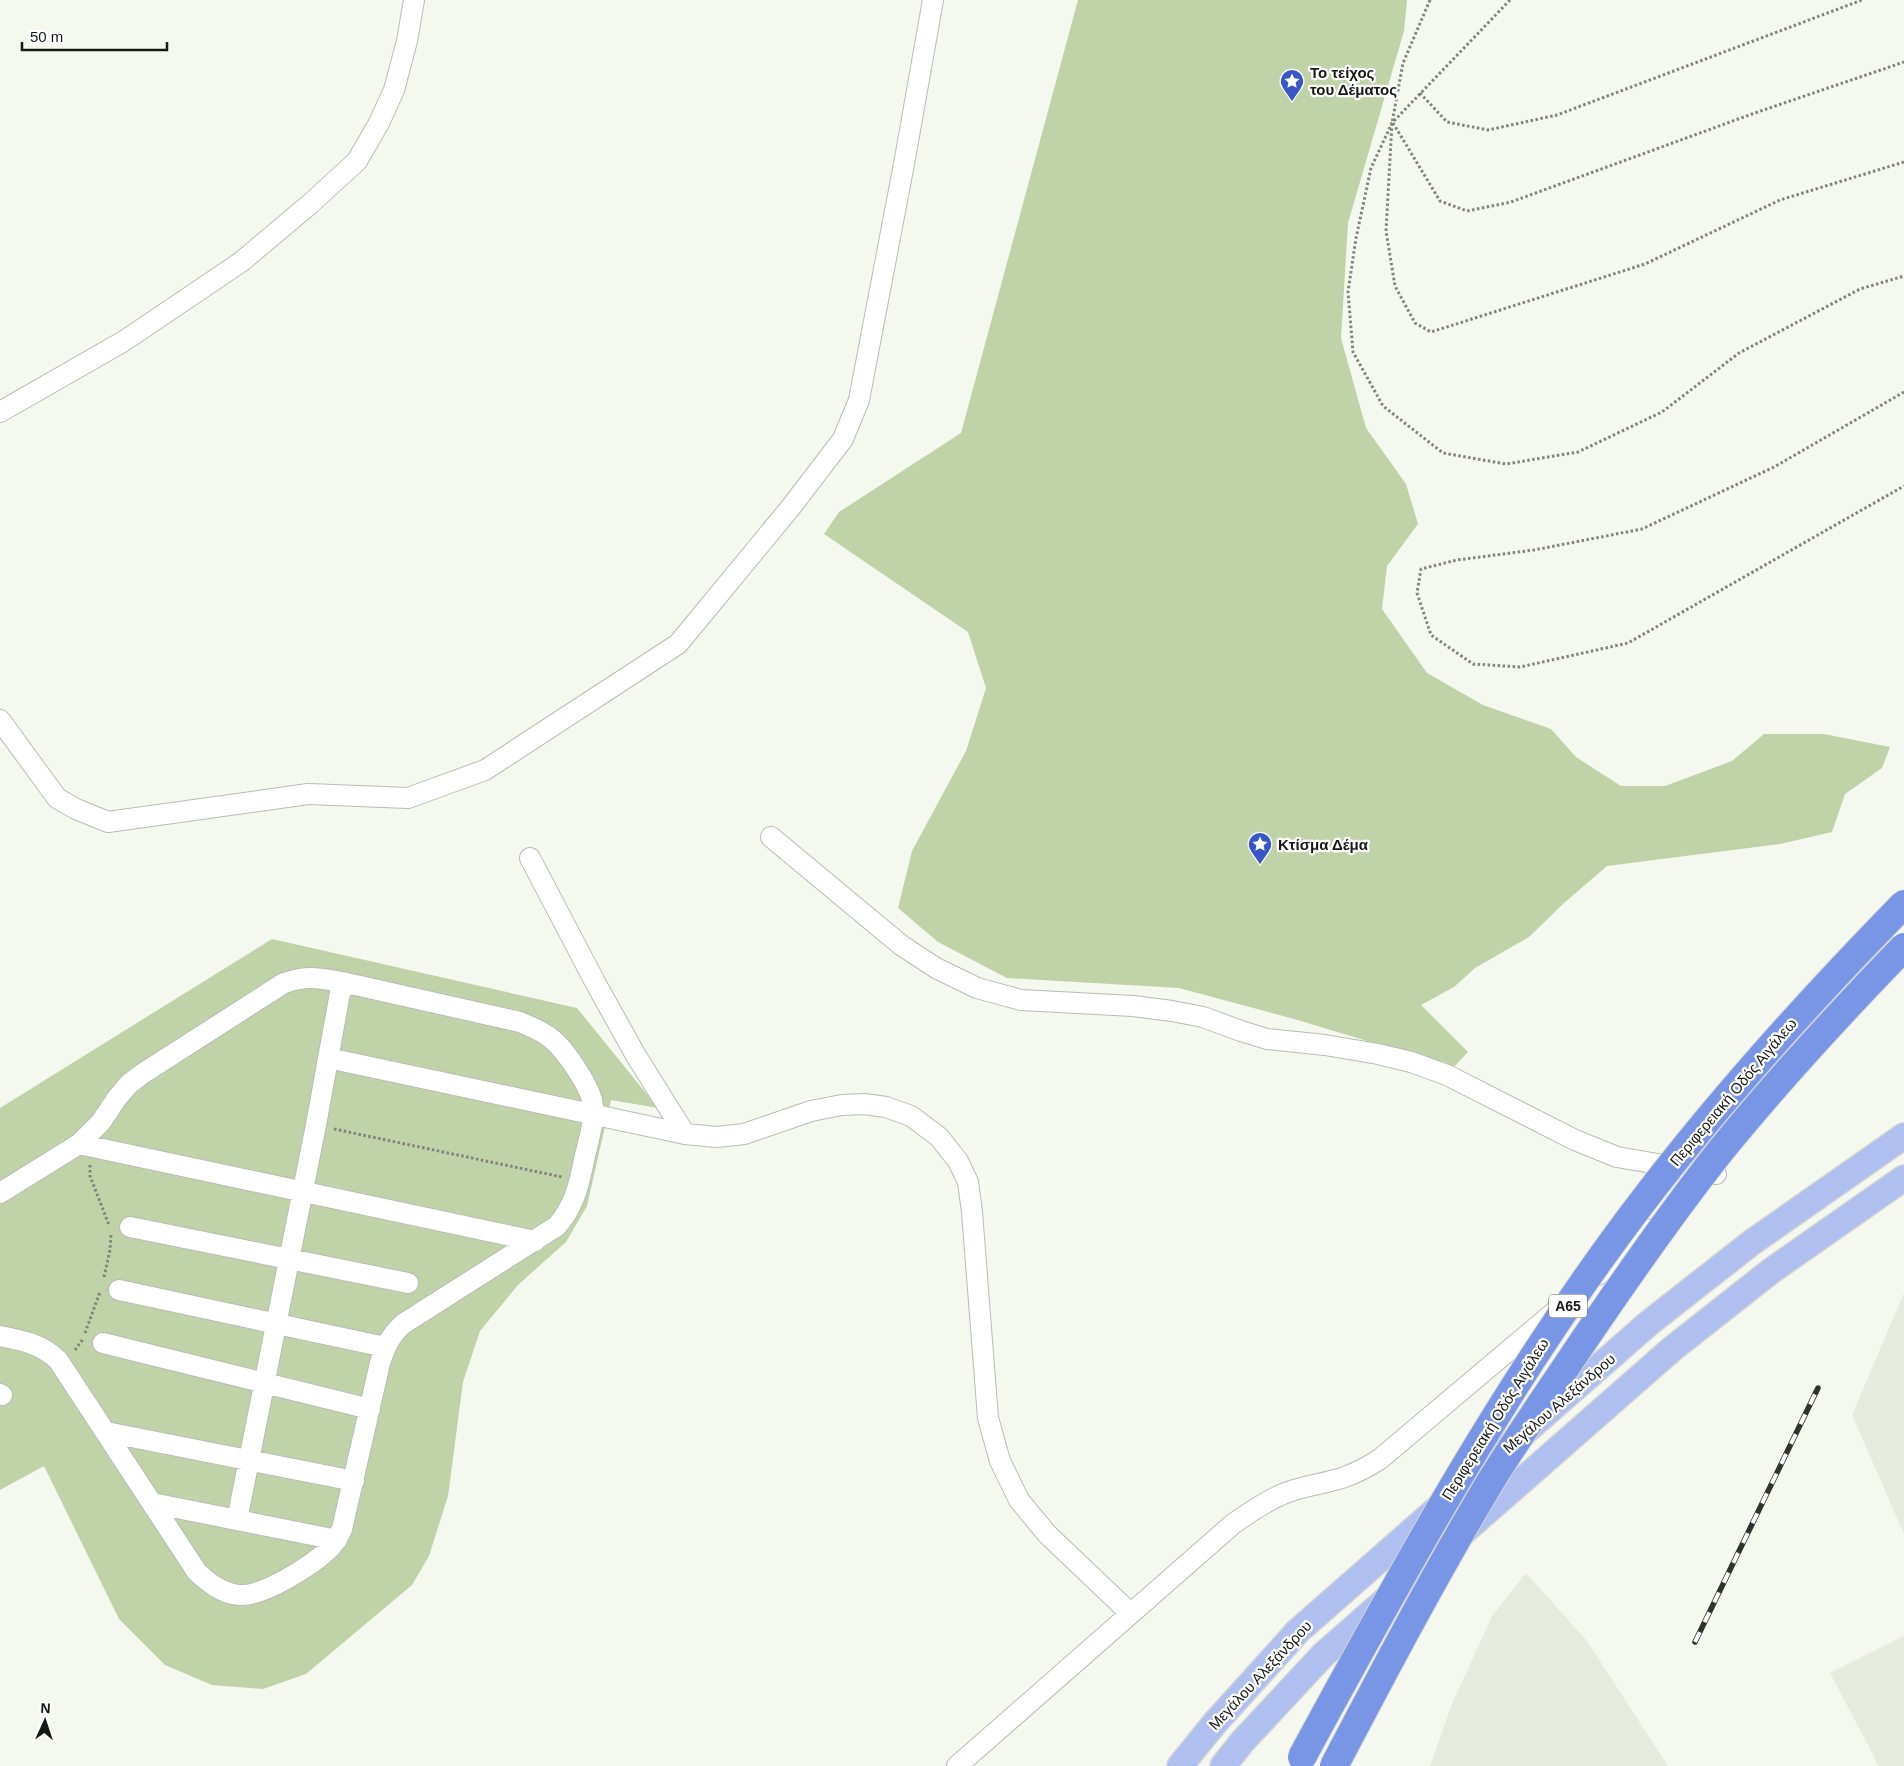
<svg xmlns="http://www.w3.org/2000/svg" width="1904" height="1766" font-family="Helvetica,sans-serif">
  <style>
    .built { fill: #e5ecdd }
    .green { fill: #c0d2a8 }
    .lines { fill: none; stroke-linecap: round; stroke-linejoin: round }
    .minor-casing { stroke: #b8bcb4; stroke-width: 22 }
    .major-casing { stroke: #d5d5d5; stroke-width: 28 }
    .path { stroke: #81847e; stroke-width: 3; stroke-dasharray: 2.5 2.5; stroke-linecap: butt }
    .minor { stroke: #fff; stroke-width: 20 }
    .major { stroke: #aebff0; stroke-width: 25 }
    .rail-casing { stroke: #31332f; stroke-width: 5.5 }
    .rail { stroke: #fff; stroke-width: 4; stroke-dasharray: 11; stroke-linecap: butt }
    .highway-bridge-casing { stroke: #d5d5d5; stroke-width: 30; stroke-linecap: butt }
    .highway-bridge { stroke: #7895e6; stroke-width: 28 }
    .labels { text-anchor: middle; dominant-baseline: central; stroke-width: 4.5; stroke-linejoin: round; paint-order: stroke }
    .shield { fill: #fff; stroke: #5c5d5b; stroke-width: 1 }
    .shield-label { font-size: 14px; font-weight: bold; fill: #161815 }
    .poi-label { font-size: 15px; font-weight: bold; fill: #161815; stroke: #fff; text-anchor: start }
    .street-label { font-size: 15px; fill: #161815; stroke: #fff }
  </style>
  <rect width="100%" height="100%" fill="#f4f8ef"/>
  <path class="built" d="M 1904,1293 L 1904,1534 L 1852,1415 Z
    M 1526,1573 L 1587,1641 L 1668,1766 L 1430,1766 L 1452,1704 L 1492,1616 Z
    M 1904,1636 L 1904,1766 L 1879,1766 L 1830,1673 Z"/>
  <path class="green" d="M 1078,0 L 1407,0 L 1404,31 L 1348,223 L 1341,338 L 1366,428 L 1406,484 L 1418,524 L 1387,566 L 1382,609 L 1427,673 L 1483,705 L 1551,729 L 1576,757 L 1621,786 L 1665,786 L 1732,761 L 1764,734 L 1824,734 L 1890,747 L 1882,768 L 1845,794 L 1832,832 L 1780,844 L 1607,866 L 1564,903 L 1529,937 L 1475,968 L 1454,987 L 1421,1005 L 1468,1052 L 1454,1067 L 1294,1019 L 1179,988 L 1007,978 L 938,942 L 898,908 L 912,851 L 966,751 L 986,688 L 968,632 L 824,534 L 839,512 L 961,433 Z
    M 272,939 L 577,1008 L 658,1108 L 611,1100 L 587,1206 L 566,1242 L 518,1285 L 480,1331 L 463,1382 L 448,1496 L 429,1556 L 412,1585 L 306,1674 L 263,1689 L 212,1685 L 165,1665 L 119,1619 L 44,1466 L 0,1490 L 0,1108 Z"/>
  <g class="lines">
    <g class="minor-casing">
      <path id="minor" d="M 0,412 L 124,341 L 241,262 L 310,204 L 357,161 L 379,123 L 394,90 L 407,41 L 414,0
        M 0,720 L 57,798 L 76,809 L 108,822 L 308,794 L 408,798 L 485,770 L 678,644 L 791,507 L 843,439 L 859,400 L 904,164 L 933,0
        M 771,837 L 901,945 L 936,968 L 977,988 L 1021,1000 L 1133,1006 L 1172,1011 L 1203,1017 L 1241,1031 L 1267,1039 L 1325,1045 L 1378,1054 L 1411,1062 L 1447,1075 L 1575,1140 L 1617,1157 L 1716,1174
        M 530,858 L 595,982 L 635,1054 L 685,1134
        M 328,1058 L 685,1134 L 717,1137 L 744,1134 L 811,1111 L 842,1105 L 864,1104 L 886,1107 L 911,1116 L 939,1137 L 958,1161 L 968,1182 L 972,1212 L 988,1418 L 1000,1461 L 1019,1500 L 1047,1534 L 1130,1613
        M 79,1144 L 535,1241
        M 0,1193 L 79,1144 L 101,1122 L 117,1098 L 129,1084 L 142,1074 L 284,983 C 308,975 318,978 342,982 L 520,1022 C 531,1027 543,1031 553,1040 C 566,1051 588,1084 592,1100 C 596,1119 588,1142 584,1160 C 579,1186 574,1206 557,1226 L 403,1324 C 390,1336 385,1347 380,1363 L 342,1529 C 339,1536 335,1542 330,1548 C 313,1565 263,1597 239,1595 C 221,1593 209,1583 197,1572 L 58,1360 C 41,1344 22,1340 0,1336
        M 130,1227 L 408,1283
        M 1598,1275 L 1652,1229
        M 119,1290 L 385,1347
        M 103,1343 L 370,1409
        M 0,1394 L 2,1395
        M 106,1432 L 354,1481
        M 152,1503 L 337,1540
        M 237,1520 L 316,1125 L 342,982
        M 957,1766 L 1233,1524 C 1249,1513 1264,1502 1283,1494 C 1302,1486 1323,1484 1342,1478 C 1356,1473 1368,1467 1380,1459 L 1559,1308"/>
    </g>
    <g class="major-casing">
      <path id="major" d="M 1180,1766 L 1214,1724 L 1298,1631 L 1649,1323 L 1751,1243 L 1904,1136
        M 1223,1766 L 1242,1742 L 1323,1655 L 1672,1349 L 1771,1271 L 1904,1178"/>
    </g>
    <path class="path" d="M 1430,0 L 1403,63 L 1392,123 L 1386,231 L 1395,286 L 1415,323 L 1431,332 L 1645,264 L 1780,200 L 1904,162
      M 1510,0 L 1392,123 L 1371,168 L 1356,238 L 1348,292 L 1353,352 L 1383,406 L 1443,453 L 1506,464 L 1578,452 L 1662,412 L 1739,353 L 1860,289 L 1904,276
      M 1420,93 L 1447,122 L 1488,130 L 1557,115 L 1862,0
      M 1393,123 L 1440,201 L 1467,211 L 1511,202 L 1752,114 L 1904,62
      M 1904,392 L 1774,467 L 1642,529 L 1534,550 L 1457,560 L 1421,569 L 1417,593 L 1431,635 L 1473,664 L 1520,667 L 1628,643 L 1904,486
      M 334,1129 L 562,1177
      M 90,1165 L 90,1176 L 109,1225
      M 104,1277 L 110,1250 L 111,1234
      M 85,1333 L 100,1292
      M 75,1350 L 83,1339"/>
    <use href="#minor" class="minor"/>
    <use href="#major" class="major"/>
    <g class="rail-casing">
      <path id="rail" d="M 1695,1642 L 1818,1388"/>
    </g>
    <use href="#rail" class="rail"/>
    <g class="highway-bridge-casing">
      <path id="highway-bridge" d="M 1302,1757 C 1405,1567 1509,1377 1640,1205 C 1721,1098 1810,1000 1904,904
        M 1334,1766 C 1384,1671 1434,1576 1489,1484 C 1517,1438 1548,1394 1578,1349 C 1624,1281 1671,1213 1722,1149 C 1779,1079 1841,1012 1904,947"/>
    </g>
    <use href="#highway-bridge" class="highway-bridge"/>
  </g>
  <defs>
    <g id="sight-pin" transform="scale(1.25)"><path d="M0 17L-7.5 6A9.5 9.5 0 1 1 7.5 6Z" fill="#3856c7" stroke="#fff"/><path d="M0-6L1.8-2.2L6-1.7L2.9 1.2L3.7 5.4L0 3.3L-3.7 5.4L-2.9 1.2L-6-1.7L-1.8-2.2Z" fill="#fff"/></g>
  </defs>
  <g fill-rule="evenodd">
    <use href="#sight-pin" x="1292" y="81"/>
    <use href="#sight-pin" x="1260" y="844"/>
  </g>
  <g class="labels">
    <rect class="shield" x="1549" y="1294.5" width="38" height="23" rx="4"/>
    <g class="shield-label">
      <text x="1568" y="1306">Α65</text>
    </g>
    <g class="poi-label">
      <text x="1310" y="72">Το τείχος<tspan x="1310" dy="17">του Δέματος</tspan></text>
      <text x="1278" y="844">Κτίσμα Δέμα</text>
    </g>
    <g class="street-label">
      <text transform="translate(1733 1092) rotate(-50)">Περιφερειακή Οδός Αιγάλεω</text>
      <text transform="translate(1559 1403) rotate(-41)">Μεγάλου Αλεξάνδρου</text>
      <text transform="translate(1495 1419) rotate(-58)">Περιφερειακή Οδός Αιγάλεω</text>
      <text transform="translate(1260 1675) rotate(-47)">Μεγάλου Αλεξάνδρου</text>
    </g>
  </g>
  <g transform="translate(45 1721) rotate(3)" stroke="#ffffff" stroke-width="4" paint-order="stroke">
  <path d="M0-4L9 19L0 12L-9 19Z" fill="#161815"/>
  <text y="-8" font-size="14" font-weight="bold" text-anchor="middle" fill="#161815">N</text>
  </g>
  <path d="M22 42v8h145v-8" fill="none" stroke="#161815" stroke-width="2.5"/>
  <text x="30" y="42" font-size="15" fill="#161815" stroke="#ffffff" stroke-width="4" paint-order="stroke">50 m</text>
</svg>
